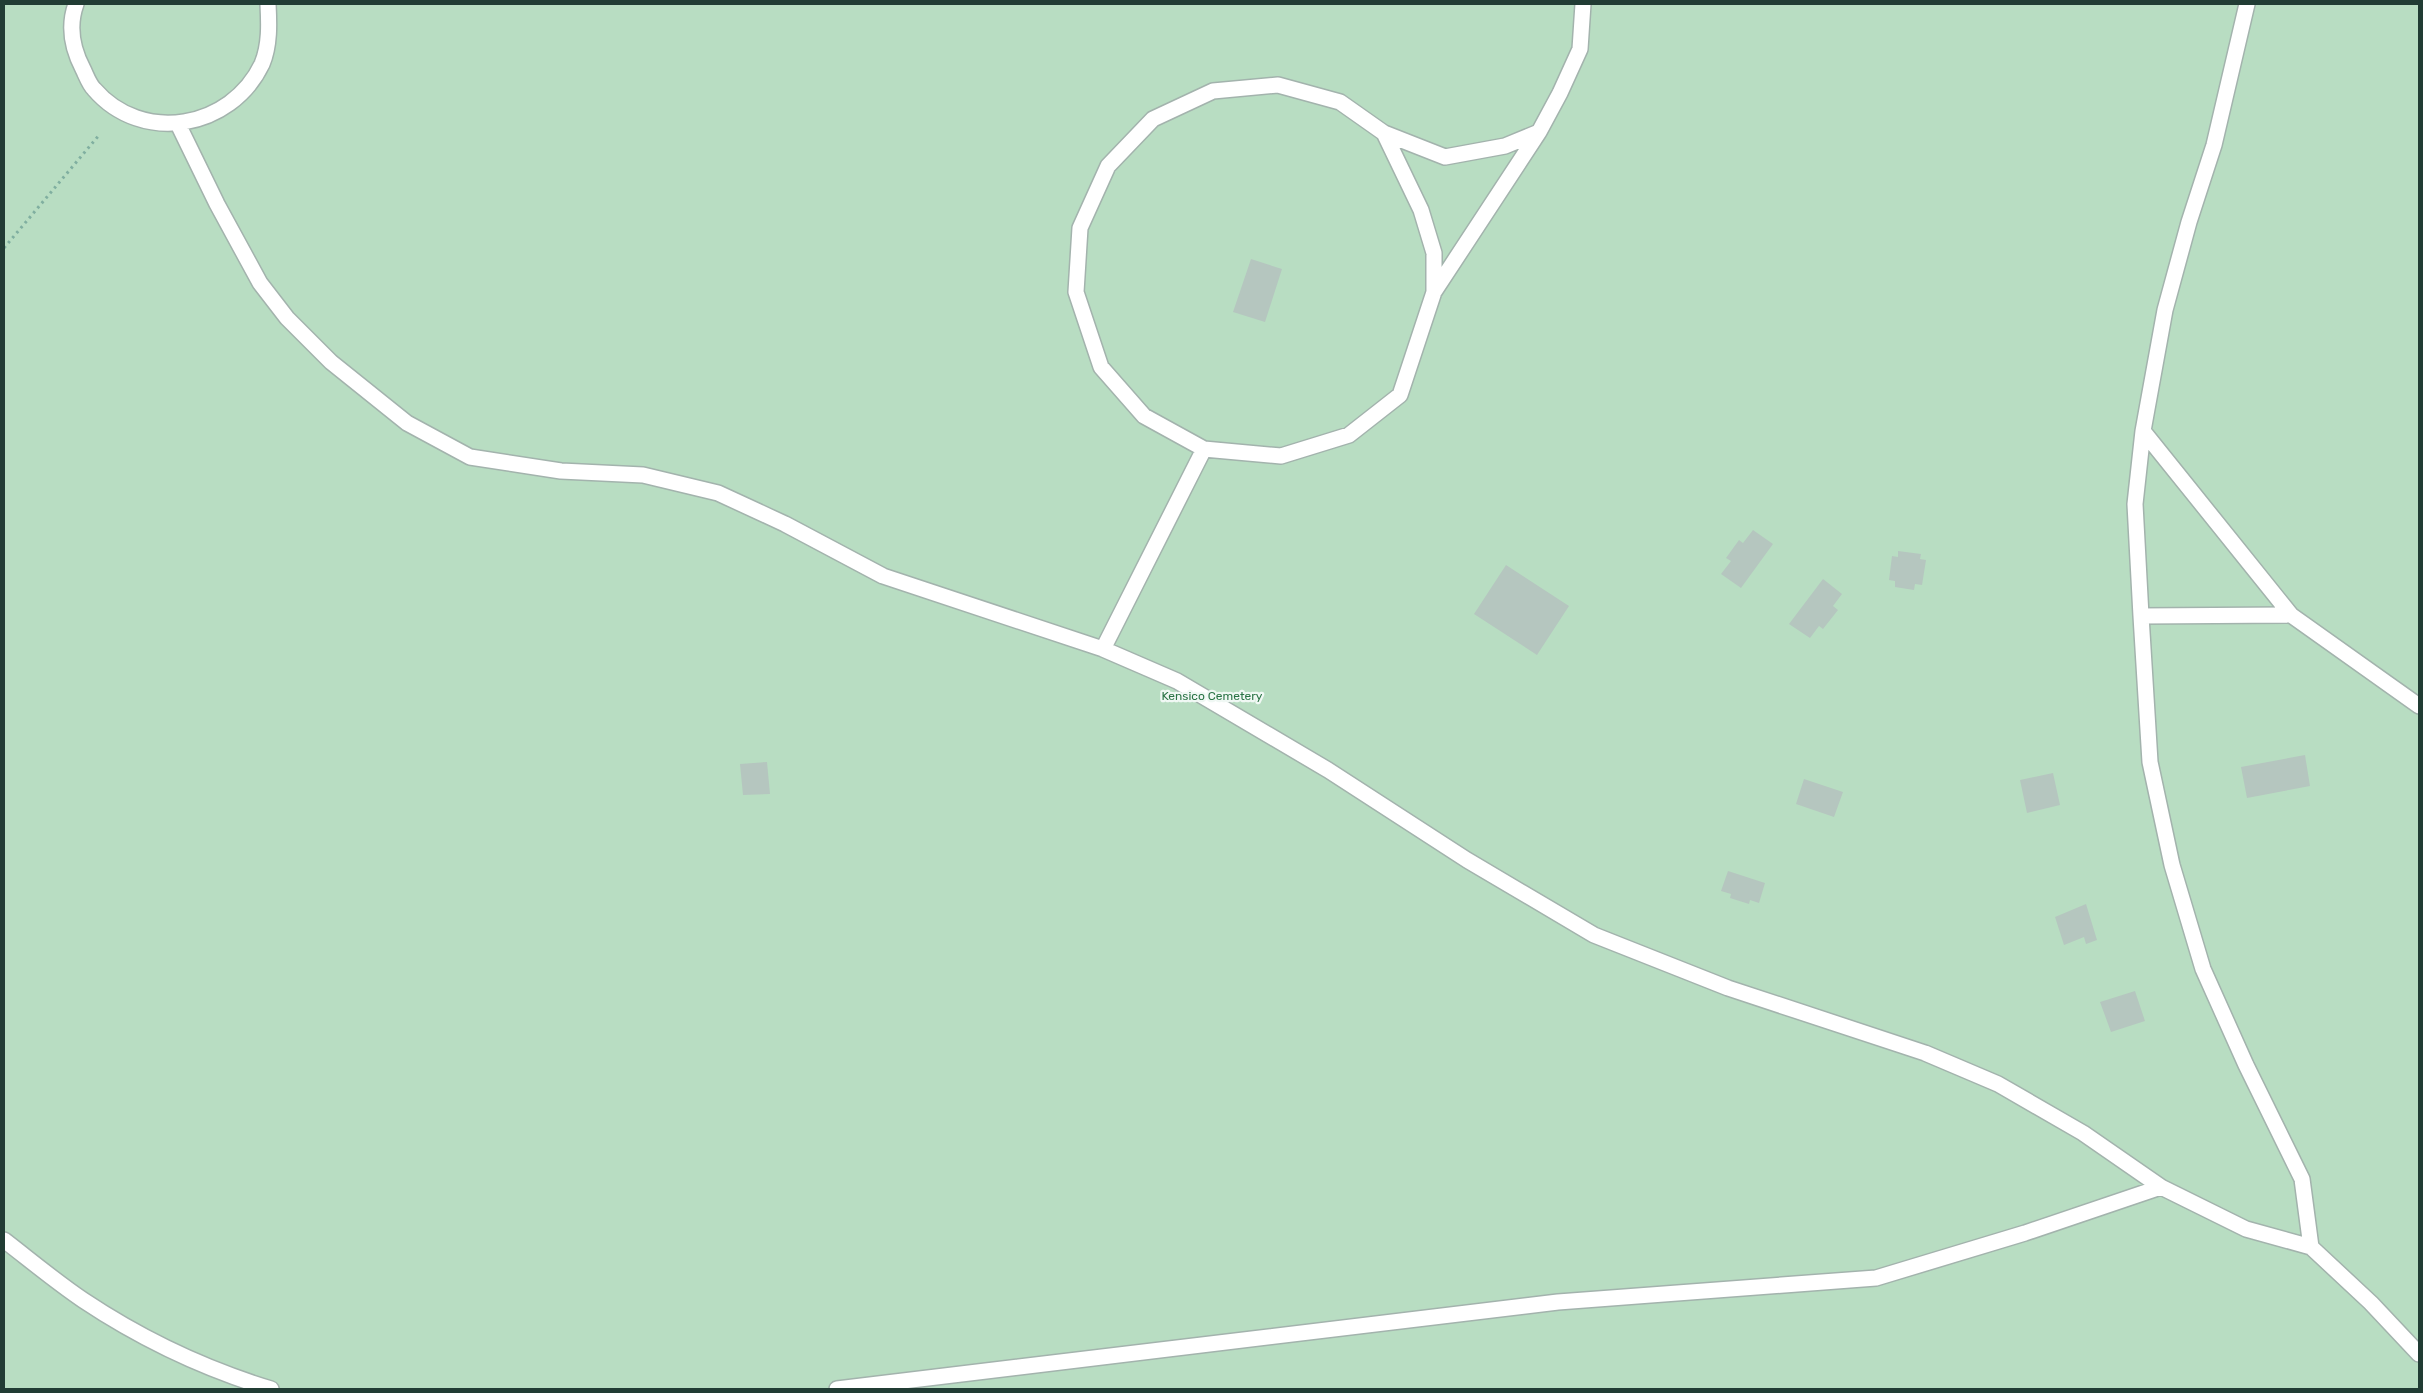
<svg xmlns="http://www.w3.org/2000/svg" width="2423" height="1393" font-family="Rubik,sans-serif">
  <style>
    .green { fill: #b8ddc2 }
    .building { fill: #b5c6bf }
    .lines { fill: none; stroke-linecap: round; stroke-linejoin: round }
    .lane-casing { stroke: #a3b3ad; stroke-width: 18 }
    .path { stroke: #80afa0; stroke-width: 3; stroke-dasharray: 2.5 4; stroke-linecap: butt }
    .lane { stroke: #fff; stroke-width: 15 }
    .labels { text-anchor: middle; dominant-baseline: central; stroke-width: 4.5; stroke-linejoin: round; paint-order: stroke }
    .park-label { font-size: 12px; fill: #2a7345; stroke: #f0f8f4 }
  </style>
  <rect width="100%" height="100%" fill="#e0ebe6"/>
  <path class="green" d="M 4,4 L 2419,4 L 2419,1389 L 4,1389 Z"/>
  <path class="building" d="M 1251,259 L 1282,269 L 1265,322 L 1233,312 Z
    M 1753,530 L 1773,544 L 1741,588 L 1721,574 L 1731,561 L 1726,558 L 1739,540 L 1743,543 Z
    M 1898,551 L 1921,554 L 1920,559 L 1926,560 L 1922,585 L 1915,584 L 1914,590 L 1895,587 L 1895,581 L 1889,580 L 1892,556 L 1898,557 Z
    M 1506,565 L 1569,606 L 1537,655 L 1474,614 Z
    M 1823,579 L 1842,594 L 1833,606 L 1838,610 L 1823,629 L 1819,626 L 1810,638 L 1789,624 Z
    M 2305,755 L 2310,786 L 2247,798 L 2241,767 Z
    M 767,762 L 770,794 L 743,795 L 740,764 Z
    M 2053,773 L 2060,805 L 2027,813 L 2020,780 Z
    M 1804,779 L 1843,792 L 1834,817 L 1796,804 Z
    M 1728,871 L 1765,883 L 1759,903 L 1750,900 L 1749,904 L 1730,898 L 1731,894 L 1721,891 Z
    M 2086,904 L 2097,940 L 2086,944 L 2084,937 L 2064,945 L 2055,917 Z
    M 2135,991 L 2145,1021 L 2111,1032 L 2100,1002 Z"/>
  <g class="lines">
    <g class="lane-casing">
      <path id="lane" d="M 76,4 C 68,26 72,48 83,69 C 86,75 89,84 94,89 C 142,145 231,129 262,64 C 270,45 269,23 268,4
        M 2247,4 L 2214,145 L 2189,222 L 2165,310 L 2143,431 L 2291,615 L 2419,706
        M 1278,85 L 1340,102 L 1384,133 L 1421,210 L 1434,253 L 1434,292 L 1400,395 L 1349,435 L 1281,456 L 1204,449 L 1144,416 L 1101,367 L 1076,292 L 1080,228 L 1108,166 L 1153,119 L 1213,91 Z
        M 178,124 L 217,204 L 260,283 L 287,318 L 331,362 L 407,423 L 470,457 L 561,471 L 643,475 L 718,493 L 785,524 L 883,576 L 1103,649 L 1177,681 L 1328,770 L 1467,860 L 1594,935 L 1728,988 L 1925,1053 L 1998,1084 L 2083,1133 L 2161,1187 L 2025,1233 L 1876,1278 L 1558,1302 L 837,1389
        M 1384,133 L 1445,157 L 1505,146 L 1539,132 L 1560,93 L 1580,49 L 1583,4
        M 1434,292 L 1539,132
        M 2291,615 L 2141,616 L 2150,762 L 2172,865 L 2203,969 L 2246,1065 L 2302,1179 L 2311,1247 L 2371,1303 L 2419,1354
        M 2141,616 L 2135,504 L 2143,431
        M 1103,649 L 1204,449
        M 2161,1187 L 2246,1229 L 2311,1247
        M 4,1240 C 30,1260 55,1281 83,1300 C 140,1338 205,1369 271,1389"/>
    </g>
    <path class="path" d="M 4,248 L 100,134"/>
    <use href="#lane" class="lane"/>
  </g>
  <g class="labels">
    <g class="park-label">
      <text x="1212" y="696">Kensico Cemetery</text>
    </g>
  </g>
  <rect width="2423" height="1393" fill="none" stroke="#213c34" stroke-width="10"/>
</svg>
